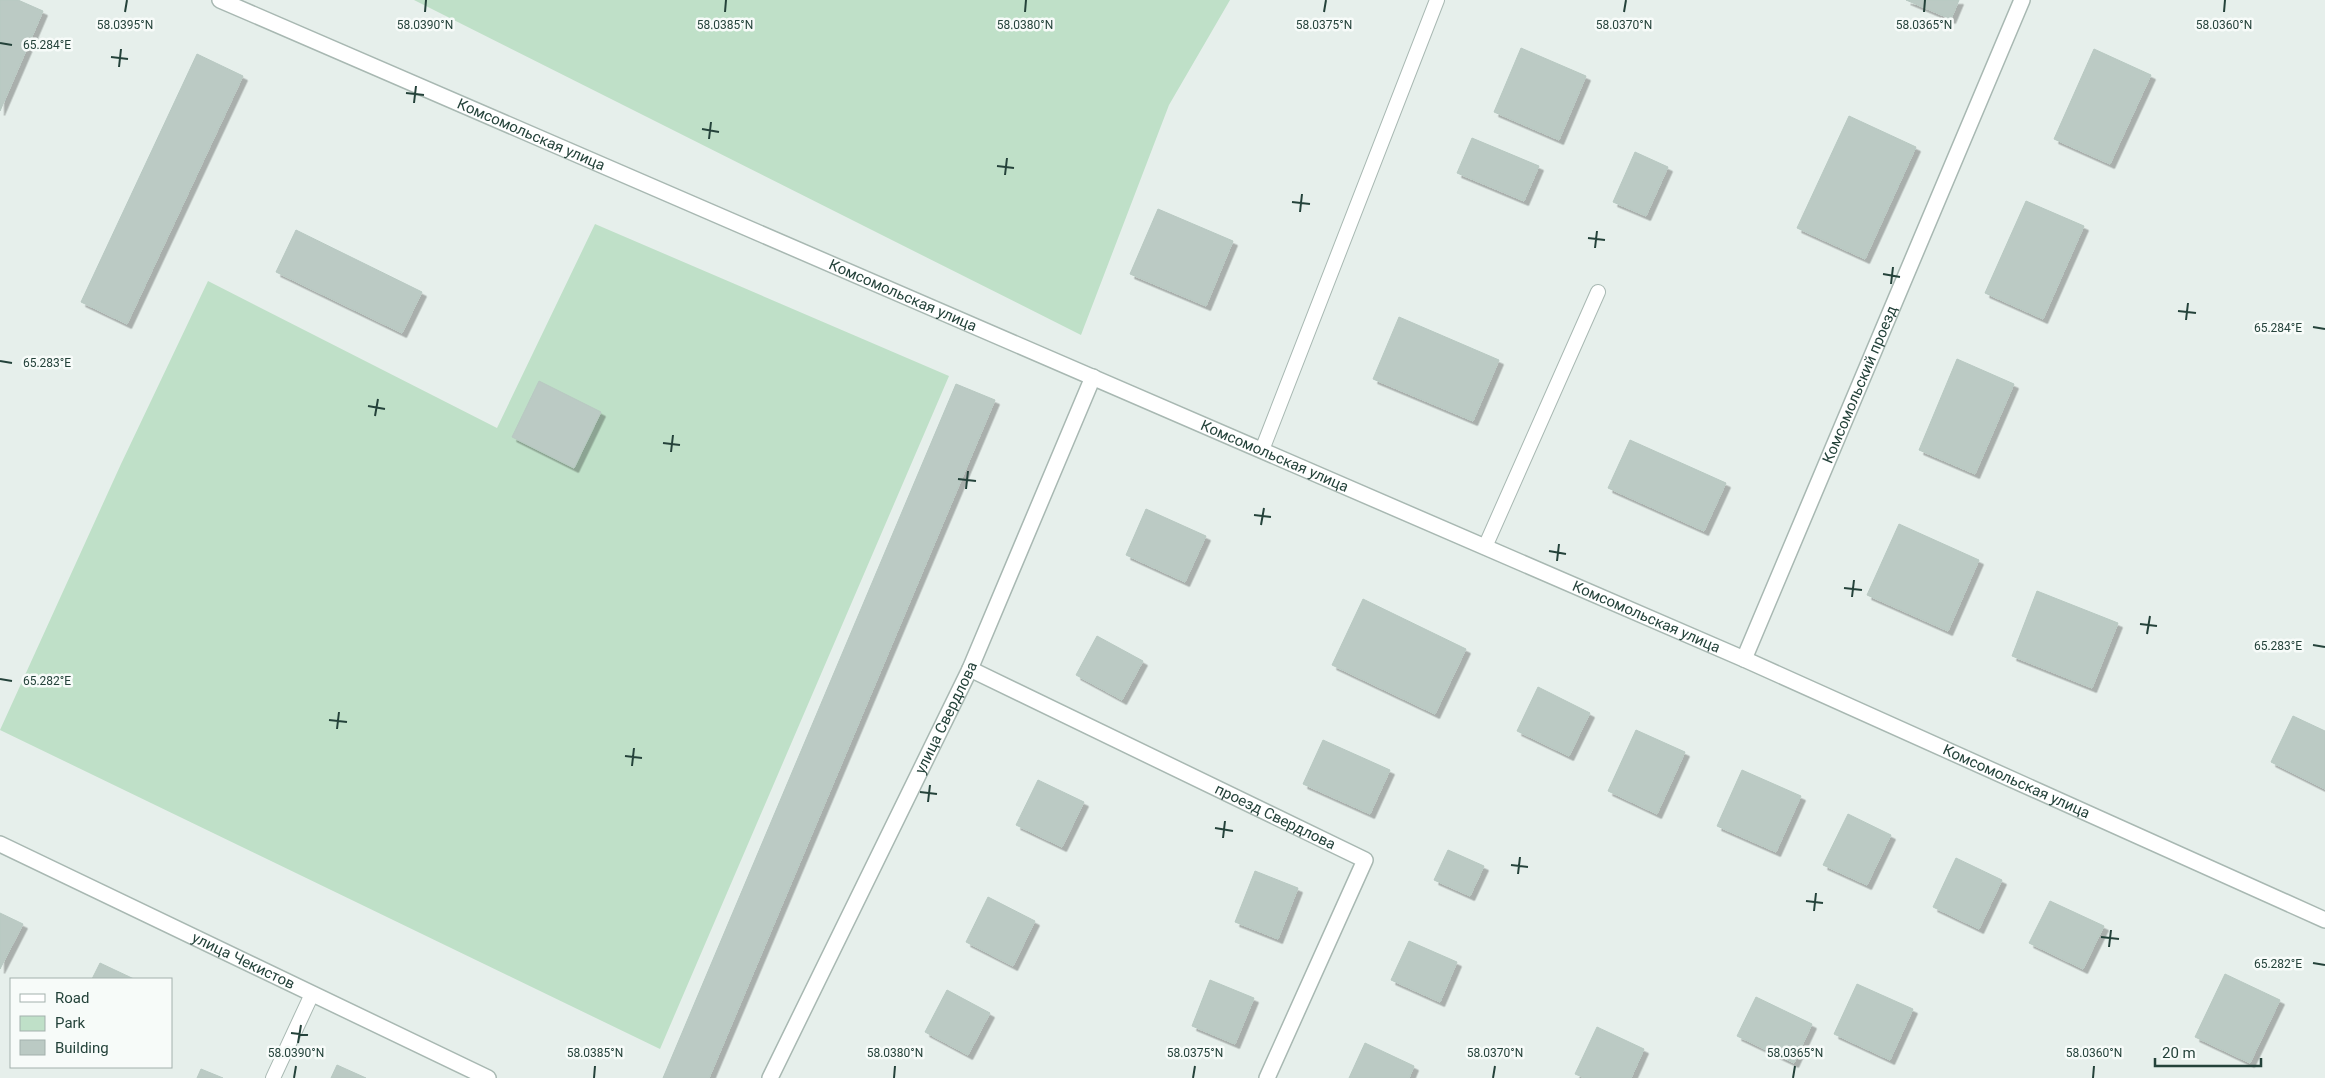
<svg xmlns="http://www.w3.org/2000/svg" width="2325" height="1078" font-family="Roboto,sans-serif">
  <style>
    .green { fill: #bfe0c8 }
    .building { fill: #bbcac4; stroke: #b8c9c2; filter: url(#shadow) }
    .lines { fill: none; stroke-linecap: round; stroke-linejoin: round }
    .lane-casing { stroke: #a8b8b2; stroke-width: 16 }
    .street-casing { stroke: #a8b8b2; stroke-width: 18 }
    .lane { stroke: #fff; stroke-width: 14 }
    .street { stroke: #fff; stroke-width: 15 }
    .ticks { fill: none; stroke: #24423a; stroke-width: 2 }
    .labels { text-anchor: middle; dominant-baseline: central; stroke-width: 5; stroke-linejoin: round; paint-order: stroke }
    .street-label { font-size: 15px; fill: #24423a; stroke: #f7fbf9 }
    .ticks-label { font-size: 12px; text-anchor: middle; fill: #24423a; stroke: #f7fbf9; stroke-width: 5; stroke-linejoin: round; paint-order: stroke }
  </style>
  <defs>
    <filter id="shadow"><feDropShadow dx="4.5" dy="4.5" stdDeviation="0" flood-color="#0004"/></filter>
  </defs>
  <rect width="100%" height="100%" fill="#e6efeb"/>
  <path class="green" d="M 414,0 L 1230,0 L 1169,105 L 1081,335 Z
    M 595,224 L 949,376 L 660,1049 L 0,730 L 121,464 L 208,281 L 497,428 Z"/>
  <path class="building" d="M 0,0 L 18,0 L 43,11 L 0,111 Z
    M 1906,0 L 1959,0 L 1951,19 Z
    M 1521,48 L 1586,76 L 1559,140 L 1494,112 Z
    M 2094,49 L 2151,75 L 2110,164 L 2054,139 Z
    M 197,54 L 243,76 L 127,324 L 81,302 Z
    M 1849,116 L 1916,147 L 1865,259 L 1797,228 Z
    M 1472,138 L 1539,166 L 1524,201 L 1457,173 Z
    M 1635,152 L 1668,167 L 1646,216 L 1613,202 Z
    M 2026,201 L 2084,226 L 2043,319 L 1985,293 Z
    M 1158,209 L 1233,241 L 1206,306 L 1130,274 Z
    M 296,230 L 422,292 L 402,333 L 276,272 Z
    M 1399,317 L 1499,360 L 1473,421 L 1373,379 Z
    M 1957,359 L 2014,384 L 1975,474 L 1919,450 Z
    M 539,381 L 601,412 L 574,468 L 512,437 Z
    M 956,384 L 995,400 L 709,1078 L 663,1078 Z
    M 1630,440 L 1726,483 L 1704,531 L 1608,488 Z
    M 1146,509 L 1206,536 L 1185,582 L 1126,555 Z
    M 1899,524 L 1979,560 L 1948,631 L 1867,595 Z
    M 2037,591 L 2118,623 L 2092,688 L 2012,656 Z
    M 1363,599 L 1466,649 L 1435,714 L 1332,665 Z
    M 1097,636 L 1143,661 L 1122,700 L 1076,675 Z
    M 1538,687 L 1590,713 L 1569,756 L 1517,731 Z
    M 2293,716 L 2325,731 L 2325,789 L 2271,762 Z
    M 1636,730 L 1685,752 L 1657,814 L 1608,791 Z
    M 1323,740 L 1390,770 L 1370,814 L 1303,784 Z
    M 1742,770 L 1801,796 L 1776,852 L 1717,826 Z
    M 1038,780 L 1084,802 L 1062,847 L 1016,825 Z
    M 1848,814 L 1891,835 L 1867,885 L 1823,865 Z
    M 1448,850 L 1484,866 L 1470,896 L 1434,880 Z
    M 1956,858 L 2002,880 L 1979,929 L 1933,907 Z
    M 1255,871 L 1298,888 L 1278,939 L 1235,922 Z
    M 988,897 L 1035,921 L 1013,966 L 966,942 Z
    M 2050,901 L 2104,926 L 2083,969 L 2029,943 Z
    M 0,913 L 23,924 L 0,969 Z
    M 1409,941 L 1457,962 L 1440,1002 L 1391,980 Z
    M 100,963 L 134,979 L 92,979 Z
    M 2225,974 L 2280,1000 L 2250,1063 L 2195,1037 Z
    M 1210,980 L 1254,998 L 1235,1044 L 1192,1026 Z
    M 1857,984 L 1913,1009 L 1890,1060 L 1834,1034 Z
    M 947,990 L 990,1013 L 968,1055 L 925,1032 Z
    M 1756,997 L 1812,1024 L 1794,1063 L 1737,1036 Z
    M 1597,1027 L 1644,1049 L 1631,1078 L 1585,1078 L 1575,1074 Z
    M 1365,1043 L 1414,1066 L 1409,1078 L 1349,1078 Z
    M 337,1065 L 366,1078 L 331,1078 Z
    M 201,1069 L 223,1078 L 197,1078 Z"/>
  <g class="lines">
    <g class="lane-casing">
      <path id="lane" d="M 1262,450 L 1437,0
        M 1485,547 L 1598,292
        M 273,1078 L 312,994"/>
    </g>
    <g class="street-casing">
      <g id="street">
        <path id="s1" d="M 220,0 L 1744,659 L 2325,920"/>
        <path id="s2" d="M 1744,659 L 2022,0"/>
        <path id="s3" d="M 970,669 L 1365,860 L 1267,1078"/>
        <path id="s4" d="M 0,844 L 488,1078"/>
        <path id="s5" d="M 770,1078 L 970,669 L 1093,377"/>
      </g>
    </g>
    <use href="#lane" class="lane"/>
    <use href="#street" class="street"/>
  </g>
  <path class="ticks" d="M 125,12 L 127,0M 425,12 L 426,0M 725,12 L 726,0M 1025,12 L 1026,0M 1324,12 L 1326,0M 1624,12 L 1626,0M 1924,12 L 1925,0M 2224,12 L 2225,0M 0,43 L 12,45M 111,57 L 128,59M 119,67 L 121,49M 406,93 L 424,95M 414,103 L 416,86M 702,129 L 719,132M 709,139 L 711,122M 997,166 L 1014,168M 1005,175 L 1007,158M 1292,202 L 1310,204M 1300,212 L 1302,194M 1588,238 L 1605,240M 1595,248 L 1597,231M 1883,274 L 1900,277M 1891,284 L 1893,267M 2178,311 L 2196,313M 2186,320 L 2188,303M 2313,327 L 2325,329M 0,361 L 12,363M 368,406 L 385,409M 375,416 L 378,399M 663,443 L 680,445M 671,452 L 673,435M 958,479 L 976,481M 966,489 L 968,471M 1254,515 L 1271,517M 1261,525 L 1264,508M 1549,551 L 1566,554M 1557,561 L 1559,544M 1844,588 L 1862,590M 1852,597 L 1854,580M 2140,624 L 2157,626M 2147,634 L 2150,616M 2313,645 L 2325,647M 0,679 L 12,681M 329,720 L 347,722M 337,729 L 339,712M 625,756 L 642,758M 632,766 L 634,748M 920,792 L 937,794M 928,802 L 930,785M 1215,828 L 1233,831M 1223,838 L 1225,821M 1511,865 L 1528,867M 1518,874 L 1520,857M 1806,901 L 1823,903M 1814,911 L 1816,893M 2101,937 L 2119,939M 2109,947 L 2111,930M 2313,963 L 2325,965M 291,1033 L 308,1035M 298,1043 L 301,1025M 294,1078 L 296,1066M 594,1078 L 595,1066M 894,1078 L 895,1066M 1193,1078 L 1195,1066M 1493,1078 L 1495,1066M 1793,1078 L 1795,1066M 2093,1078 L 2094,1066"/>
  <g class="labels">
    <g class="street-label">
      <text stroke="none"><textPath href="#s1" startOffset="339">Комсомольская улица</textPath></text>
      <text stroke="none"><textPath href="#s1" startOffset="744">Комсомольская улица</textPath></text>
      <text stroke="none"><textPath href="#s2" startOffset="298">Комсомольский проезд</textPath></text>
      <text stroke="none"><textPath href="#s1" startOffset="1149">Комсомольская улица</textPath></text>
      <text stroke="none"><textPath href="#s1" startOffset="1554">Комсомольская улица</textPath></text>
      <text stroke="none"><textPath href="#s5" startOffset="401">улица Свердлова</textPath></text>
      <text stroke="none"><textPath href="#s1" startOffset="1959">Комсомольская улица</textPath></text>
      <text stroke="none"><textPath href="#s3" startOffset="339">проезд Свердлова</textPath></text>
      <text stroke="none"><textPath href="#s4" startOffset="270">улица Чекистов</textPath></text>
    </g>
  </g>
  <g class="ticks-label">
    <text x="125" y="29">58.0395°N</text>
    <text x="425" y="29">58.0390°N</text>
    <text x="725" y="29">58.0385°N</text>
    <text x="1025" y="29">58.0380°N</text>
    <text x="1324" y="29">58.0375°N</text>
    <text x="1624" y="29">58.0370°N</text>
    <text x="1924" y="29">58.0365°N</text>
    <text x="2224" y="29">58.0360°N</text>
    <text x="47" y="49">65.284°E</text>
    <text x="2278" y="332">65.284°E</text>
    <text x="47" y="367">65.283°E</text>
    <text x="2278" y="650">65.283°E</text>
    <text x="47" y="685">65.282°E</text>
    <text x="2278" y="968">65.282°E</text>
    <text x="296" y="1057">58.0390°N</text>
    <text x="595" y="1057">58.0385°N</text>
    <text x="895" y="1057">58.0380°N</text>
    <text x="1195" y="1057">58.0375°N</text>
    <text x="1495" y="1057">58.0370°N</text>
    <text x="1795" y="1057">58.0365°N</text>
    <text x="2094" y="1057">58.0360°N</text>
  </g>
  <rect x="10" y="978" width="162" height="90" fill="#f7fbf9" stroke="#a3b1ad"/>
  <rect x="20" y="994" width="25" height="8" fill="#ffffff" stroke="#a3b1ad"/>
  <text x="55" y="1003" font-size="15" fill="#24423a">Road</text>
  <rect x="20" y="1016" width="25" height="15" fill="#bfe0c8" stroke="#a3b1ad"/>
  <text x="55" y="1028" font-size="15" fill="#24423a">Park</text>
  <rect x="20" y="1040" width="25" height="15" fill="#bbcac4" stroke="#a3b1ad"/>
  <text x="55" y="1053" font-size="15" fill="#24423a">Building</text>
  <path d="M2155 1058v8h106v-8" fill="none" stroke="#24423a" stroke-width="2.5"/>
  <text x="2162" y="1058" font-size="15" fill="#24423a" stroke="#f7fbf9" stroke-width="4" paint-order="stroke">20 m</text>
</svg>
